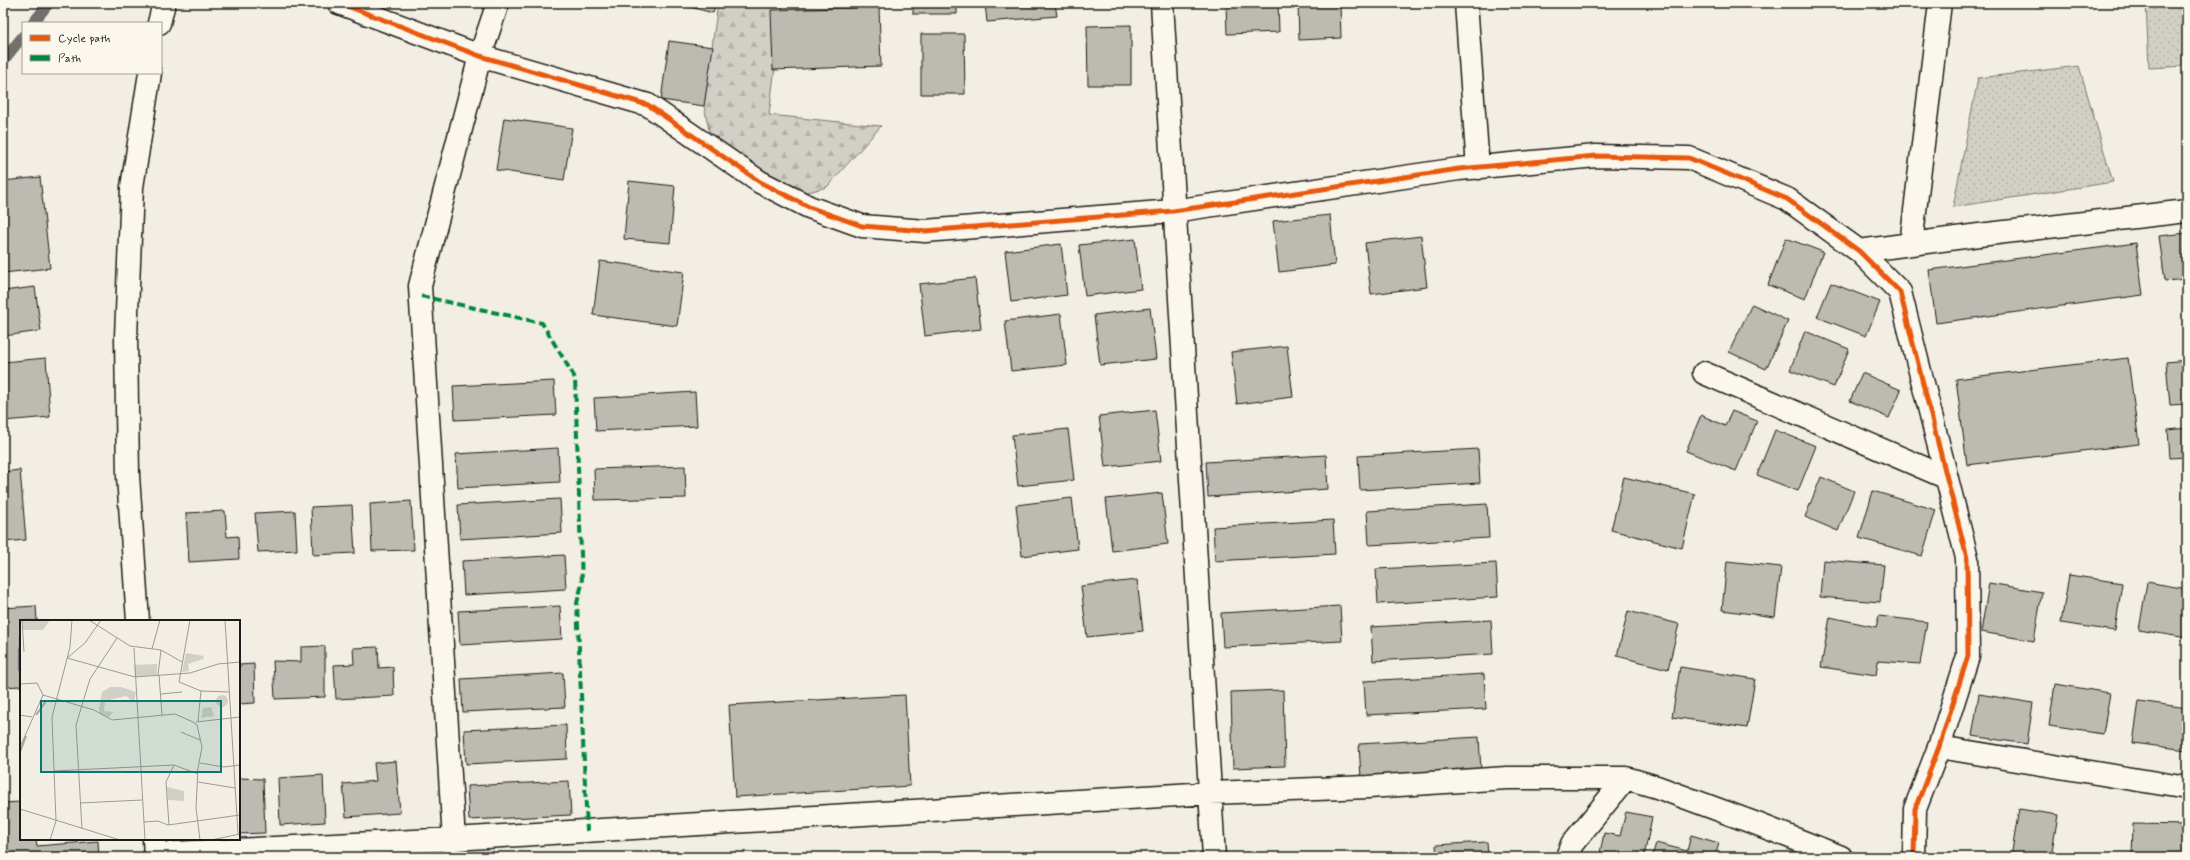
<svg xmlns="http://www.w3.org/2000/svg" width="2190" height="860" font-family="Mynerve,sans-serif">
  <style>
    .grass { fill: url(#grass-dots); stroke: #777671 }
    .forest { fill: url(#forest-firs); stroke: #777671 }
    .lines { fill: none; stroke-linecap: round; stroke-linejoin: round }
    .stream { stroke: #716f6b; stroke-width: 11 }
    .building { fill: #bdbab1; stroke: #1c1c1c }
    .minor-casing { stroke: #1c1c1c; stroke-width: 25 }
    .tertiary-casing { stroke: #1c1c1c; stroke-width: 25 }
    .minor { stroke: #fbf7ec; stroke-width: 22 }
    .tertiary { stroke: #fbf7ec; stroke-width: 22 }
    .quiet { stroke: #00873e; stroke-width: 4; stroke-dasharray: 8 4; stroke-linecap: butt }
    .cycleway-casing { stroke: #fbf7ec; stroke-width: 8 }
    .cycleway { stroke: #e8590c; stroke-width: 5 }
    .inset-river { fill: none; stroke: #a9a6a0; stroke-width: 2 }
    .inset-road { fill: none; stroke: #9c9a94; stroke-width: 1 }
    .view { fill: #0f766e; fill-opacity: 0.15; stroke: #0f766e; stroke-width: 2 }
    .inset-edge { fill: none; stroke: #1c1c1c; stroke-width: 2 }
  </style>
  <defs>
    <pattern id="grass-dots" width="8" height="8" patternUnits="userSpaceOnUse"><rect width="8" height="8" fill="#d2cfc6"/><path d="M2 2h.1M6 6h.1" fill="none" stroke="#b4b1aa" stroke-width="1.8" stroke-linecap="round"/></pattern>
    <pattern id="forest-firs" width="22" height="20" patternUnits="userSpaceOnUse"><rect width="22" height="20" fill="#d2cfc6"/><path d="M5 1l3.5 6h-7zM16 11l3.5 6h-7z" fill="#b4b1aa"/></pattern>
  </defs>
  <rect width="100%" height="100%" fill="#f2eee4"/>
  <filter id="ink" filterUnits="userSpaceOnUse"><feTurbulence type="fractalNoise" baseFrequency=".025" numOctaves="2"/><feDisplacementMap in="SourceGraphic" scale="8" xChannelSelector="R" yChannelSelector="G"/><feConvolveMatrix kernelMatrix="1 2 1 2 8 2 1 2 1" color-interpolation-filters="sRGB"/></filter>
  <g filter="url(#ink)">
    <path class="grass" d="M 2146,3 L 2187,3 L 2187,66 L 2149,68 Z
      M 2079,66 L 2113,182 L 1953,207 L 1978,78 Z"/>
    <path class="forest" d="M 718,3 L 783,3 L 769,115 L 881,126 L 827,187 L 789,197 L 713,149 L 704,106 Z"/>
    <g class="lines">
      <path class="stream" d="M 33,23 L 49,3
        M 3,61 L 23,36"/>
    </g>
    <path class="building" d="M 675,3 L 716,3 L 713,13 Z
      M 913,3 L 957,3 L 957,14 L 913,14 Z
      M 985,3 L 1055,3 L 1057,16 L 987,22 Z
      M 1226,3 L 1278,3 L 1279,32 L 1227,34 Z
      M 1298,3 L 1340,3 L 1341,38 L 1299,40 Z
      M 879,7 L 881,66 L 773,70 L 771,10 Z
      M 1131,25 L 1131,85 L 1088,85 L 1087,26 Z
      M 921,34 L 964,34 L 965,94 L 921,94 Z
      M 669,41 L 713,47 L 704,106 L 661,100 Z
      M 504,118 L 572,128 L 564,180 L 496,170 Z
      M 40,177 L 50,268 L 3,273 L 3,181 Z
      M 629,181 L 675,186 L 670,243 L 624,239 Z
      M 1330,215 L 1335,265 L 1279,272 L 1273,221 Z
      M 2187,233 L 2187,279 L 2165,281 L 2159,236 Z
      M 1421,236 L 1427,287 L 1371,294 L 1365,243 Z
      M 1786,238 L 1823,252 L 1805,299 L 1768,285 Z
      M 1135,239 L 1141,289 L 1085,296 L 1079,245 Z
      M 2136,243 L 2143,295 L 1936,323 L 1929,270 Z
      M 1061,244 L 1067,295 L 1011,302 L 1005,251 Z
      M 600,261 L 684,272 L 677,326 L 593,315 Z
      M 975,278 L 981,329 L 925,336 L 919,284 Z
      M 1831,283 L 1880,302 L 1866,336 L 1817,317 Z
      M 35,287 L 41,331 L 3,336 L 3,291 Z
      M 1752,304 L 1788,321 L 1766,369 L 1729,352 Z
      M 1150,308 L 1156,359 L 1100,365 L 1094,315 Z
      M 1061,314 L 1067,365 L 1011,371 L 1005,321 Z
      M 1805,331 L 1849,349 L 1834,387 L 1790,370 Z
      M 1287,346 L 1293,397 L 1237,404 L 1231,352 Z
      M 46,358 L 50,417 L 3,421 L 3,362 Z
      M 2128,358 L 2139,444 L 1967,465 L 1956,379 Z
      M 2187,360 L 2187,404 L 2170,405 L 2166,362 Z
      M 1862,373 L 1901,390 L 1889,418 L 1850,401 Z
      M 554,381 L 556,415 L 455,420 L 453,386 Z
      M 695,392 L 697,426 L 596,431 L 594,398 Z
      M 1155,410 L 1161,461 L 1105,467 L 1099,416 Z
      M 1732,411 L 1757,421 L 1736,471 L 1686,451 L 1701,415 L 1725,426 Z
      M 2187,428 L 2187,457 L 2170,458 L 2168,430 Z
      M 1068,429 L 1074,480 L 1018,486 L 1012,435 Z
      M 1775,430 L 1816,446 L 1798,491 L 1757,475 Z
      M 558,448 L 560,482 L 458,488 L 456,454 Z
      M 1478,449 L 1480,483 L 1360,490 L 1358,456 Z
      M 1326,455 L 1328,489 L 1208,497 L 1206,462 Z
      M 685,466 L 686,498 L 595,500 L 594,469 Z
      M 20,470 L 26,540 L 3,542 L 3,472 Z
      M 1624,477 L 1695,494 L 1682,548 L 1611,530 Z
      M 1821,477 L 1854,491 L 1838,531 L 1805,517 Z
      M 1873,491 L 1936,510 L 1922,556 L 1859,538 Z
      M 1162,493 L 1168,544 L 1112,551 L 1106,499 Z
      M 1072,498 L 1078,549 L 1022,556 L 1016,505 Z
      M 560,499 L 562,533 L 460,539 L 458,505 Z
      M 411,501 L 414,550 L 372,551 L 370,504 Z
      M 1487,504 L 1489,538 L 1369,545 L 1367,511 Z
      M 352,505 L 355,553 L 313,555 L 311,507 Z
      M 225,511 L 227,537 L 238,536 L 239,559 L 189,562 L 186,513 Z
      M 295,511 L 297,550 L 258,552 L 255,513 Z
      M 1333,520 L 1335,554 L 1215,561 L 1213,527 Z
      M 564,555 L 566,589 L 464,595 L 462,561 Z
      M 1823,560 L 1884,565 L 1880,602 L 1820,597 Z
      M 1727,561 L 1781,567 L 1775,617 L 1722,610 Z
      M 1496,563 L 1498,597 L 1378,604 L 1376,569 Z
      M 2069,575 L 2122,583 L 2115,631 L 2061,623 Z
      M 1137,580 L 1143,631 L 1087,637 L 1081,586 Z
      M 2147,582 L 2187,589 L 2187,638 L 2139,630 Z
      M 1989,583 L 2042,592 L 2034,641 L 1981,632 Z
      M 36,606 L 37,621 L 21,621 L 21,686 L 3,687 L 3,608 Z
      M 560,606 L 562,639 L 460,645 L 458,611 Z
      M 1340,606 L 1342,641 L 1223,647 L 1221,613 Z
      M 1628,611 L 1679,624 L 1668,669 L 1617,656 Z
      M 1879,616 L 1927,622 L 1920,664 L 1878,661 L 1876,675 L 1821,667 L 1830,617 L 1876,627 Z
      M 1491,620 L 1493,654 L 1373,661 L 1371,627 Z
      M 325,646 L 325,697 L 275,699 L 273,661 L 301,662 L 301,647 Z
      M 378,647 L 379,668 L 393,667 L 394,696 L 336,699 L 334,665 L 354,664 L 353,648 Z
      M 254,664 L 255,703 L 239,704 L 239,665 Z
      M 1680,667 L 1755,679 L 1747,728 L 1672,717 Z
      M 563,673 L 565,707 L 463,712 L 461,679 Z
      M 1484,674 L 1486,709 L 1366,715 L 1364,681 Z
      M 2055,684 L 2110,693 L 2103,734 L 2049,726 Z
      M 1283,690 L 1285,766 L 1233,768 L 1231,692 Z
      M 1979,694 L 2033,703 L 2027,744 L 1972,736 Z
      M 905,695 L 910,786 L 735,797 L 729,705 Z
      M 2139,701 L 2187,708 L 2187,750 L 2133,743 Z
      M 566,725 L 567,759 L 466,764 L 464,730 Z
      M 1479,737 L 1481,771 L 1361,778 L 1359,744 Z
      M 396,761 L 400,813 L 346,817 L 343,784 L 376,781 L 374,763 Z
      M 323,775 L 325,822 L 280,825 L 278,778 Z
      M 239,778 L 263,779 L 265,833 L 239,834 Z
      M 569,781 L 571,815 L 469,820 L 467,786 Z
      M 21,802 L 21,839 L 36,839 L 37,846 L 98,841 L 99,857 L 3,857 L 3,803 Z
      M 2019,809 L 2058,815 L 2051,857 L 2011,857 Z
      M 1626,812 L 1652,817 L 1644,857 L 1618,857 L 1600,853 L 1604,833 L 1620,836 Z
      M 2133,824 L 2187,825 L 2187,857 L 2132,857 Z
      M 1691,835 L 1719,843 L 1715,857 L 1652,857 L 1656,843 L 1687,851 Z
      M 1487,842 L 1488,857 L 1437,857 L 1436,845 Z"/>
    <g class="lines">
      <g class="minor-casing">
        <path id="minor" d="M 339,3 L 480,56 L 648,105 L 760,182 L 809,207 L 862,226 L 925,231 L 1173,211 L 1459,169 L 1596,156 L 1689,158 L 1787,199 L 1859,251 L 1900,292 L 1967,558 L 1968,656 L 1939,747 L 1915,809 L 1914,857
          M 1162,3 L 1214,857
          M 1466,3 L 1478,168
          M 1911,244 L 1940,3
          M 1859,251 L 1979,235 L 2187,211
          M 1704,373 L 1945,477
          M 1939,747 L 2187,788
          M 155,854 L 454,839 L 1210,793 L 1368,787 L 1507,778 L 1626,778 L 1657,787 L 1757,824 L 1841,857
          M 455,857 L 420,286 L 480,56 L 498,3
          M 1567,857 L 1572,844 L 1626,778"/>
      </g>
      <g class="tertiary-casing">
        <path id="tertiary" d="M 159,23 L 164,3
          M 138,621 L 128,476 L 126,337 L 132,187 L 150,73
          M 154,839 L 155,857"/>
      </g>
      <use href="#minor" class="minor"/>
      <use href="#tertiary" class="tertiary"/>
      <path class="quiet" d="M 421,296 L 542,323 L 575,378 L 582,584 L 577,603 L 587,831"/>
      <g class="cycleway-casing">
        <path id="cycleway" d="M 339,3 L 480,56 L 648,105 L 760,182 L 809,207 L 862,226 L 925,231 L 1173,211 L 1459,169 L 1596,156 L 1689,158 L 1787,199 L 1859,251 L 1900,292 L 1967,558 L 1968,656 L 1939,747 L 1915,809 L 1914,857"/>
      </g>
      <use href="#cycleway" class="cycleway"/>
    </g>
  </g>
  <g transform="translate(20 620)">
    <rect width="220" height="220" fill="#f2eee4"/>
    <path d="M 2,0 L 30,0 L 23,10 L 2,10 ZM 166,33 L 184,36 L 183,39 L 168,44 L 169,51 L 162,52 ZM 137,44 L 137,55 L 115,57 L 114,45 ZM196 81a6 6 0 1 1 12 0a6 6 0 1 1-12 0ZM 191,87 L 194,96 L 181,98 L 183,88 ZM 147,167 L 164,171 L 164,181 L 148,180 Z" fill="#d2cfc6"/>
    <path d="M 90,67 L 101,67 L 116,72 L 114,82 L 106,76 L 85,81 L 84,91 L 93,92 L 89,97 L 80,94 L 79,90 L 82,72 Z" fill="#d2cfc6"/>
    <path class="inset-river" d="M 16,95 L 26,81M 0,132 L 6,116"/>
    <path class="inset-road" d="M 2,0 L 4,32M 69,0 L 110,26 L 141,30 L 162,42M 170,0 L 159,62 L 181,71 L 178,101M 205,0 L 218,214M 114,28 L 125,220M 132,29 L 140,0M 47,38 L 115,57 L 170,53 L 198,44 L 220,42M 47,38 L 65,23 L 81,0M 138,55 L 141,30M 139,55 L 142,95M 0,64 L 17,63 L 23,75 L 0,127M 181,71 L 209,72M 141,74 L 162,72M 23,75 L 74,90 L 92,100 L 155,94 L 173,102 L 177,105 L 182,127 L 178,148 L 176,188 L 180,220M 0,95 L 12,97M 176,102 L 220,97M 161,112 L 180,120M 180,143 L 204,147 L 220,145M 34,151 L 154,145 L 178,154M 178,162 L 215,168M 60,183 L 122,180M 0,189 L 100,220M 124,202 L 138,201 L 148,205 L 220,195M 149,205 L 146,162 L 154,145M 62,209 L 56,105 L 70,59 L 97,18M 30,220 L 36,201 L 32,97 L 50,27 L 52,0M 191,220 L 220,214"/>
    <path class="view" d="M 21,81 L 201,81 L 201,152 L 21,152 Z"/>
    <rect width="220" height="220" class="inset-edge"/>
  </g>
  <rect width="2190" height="860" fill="none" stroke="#fbf7ec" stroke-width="16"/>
  <rect x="8" y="8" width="2174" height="844" fill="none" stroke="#1c1c1c" stroke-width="1.5" filter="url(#ink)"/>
  <rect x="22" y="22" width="140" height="52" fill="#fbf7ec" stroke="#a29f99"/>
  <rect x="30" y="35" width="20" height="6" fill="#e8590c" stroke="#a29f99"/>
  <text x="58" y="42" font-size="12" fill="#1c1c1c">Cycle path</text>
  <rect x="30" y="55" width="20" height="6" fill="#00873e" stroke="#a29f99"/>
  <text x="58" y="62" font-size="12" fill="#1c1c1c">Path</text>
</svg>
